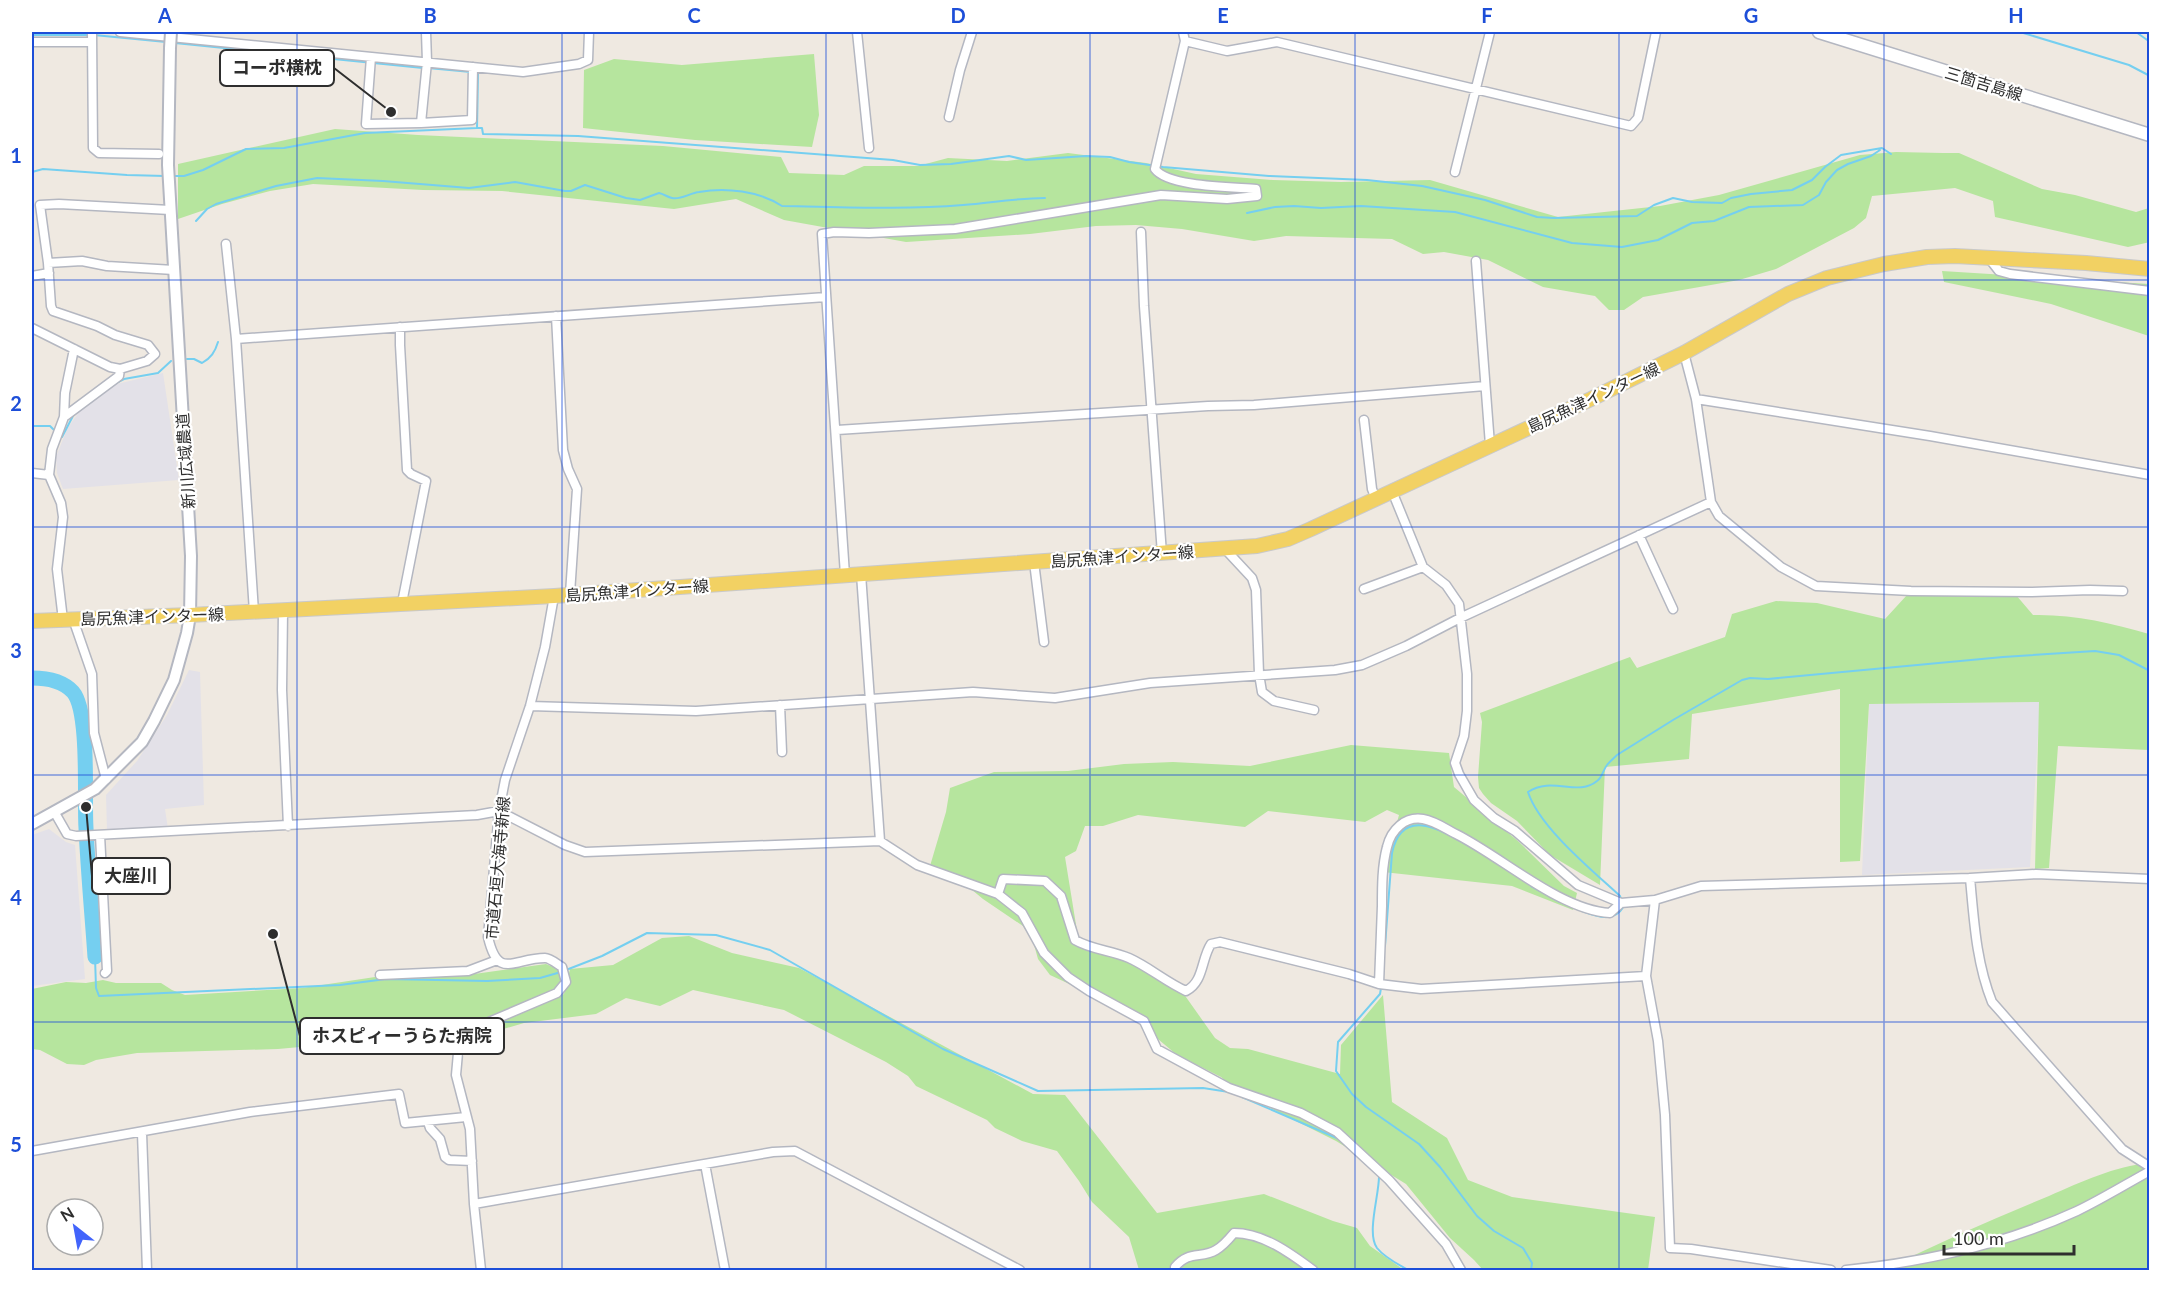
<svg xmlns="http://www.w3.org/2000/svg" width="2181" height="1302" font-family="Lato,'Noto Sans JP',sans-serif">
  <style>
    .industrial { fill: #e3e1e8 }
    .green { fill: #b6e59e }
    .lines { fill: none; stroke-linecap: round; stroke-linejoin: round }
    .stream { stroke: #75cff0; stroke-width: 2 }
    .river { stroke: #75cff0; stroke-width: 15 }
    .minor-casing { stroke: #b4b7c1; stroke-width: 11 }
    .tertiary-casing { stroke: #b4b7c1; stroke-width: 14 }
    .secondary-casing { stroke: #b4b7c1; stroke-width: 15 }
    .primary-casing { stroke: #c9c9c9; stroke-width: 16 }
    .minor { stroke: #fff; stroke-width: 8 }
    .tertiary { stroke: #fff; stroke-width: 10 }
    .secondary { stroke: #fff; stroke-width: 12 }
    .primary { stroke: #f2d163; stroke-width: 14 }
    .tertiary-bridge-casing { stroke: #b4b7c1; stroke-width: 14; stroke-linecap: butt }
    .tertiary-bridge { stroke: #fff; stroke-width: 10 }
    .grid { fill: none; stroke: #1d4ed8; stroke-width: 1.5; stroke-opacity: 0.55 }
    .labels { text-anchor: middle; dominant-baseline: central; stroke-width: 4.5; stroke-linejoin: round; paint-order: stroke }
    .street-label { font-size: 16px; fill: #2e2e2e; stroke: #fff }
    .leader { fill: none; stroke: #2e2e2e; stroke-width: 2 }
    .callout-dot { fill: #2e2e2e; stroke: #fff; stroke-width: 2 }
    .callout { fill: #fff; stroke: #2e2e2e; stroke-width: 2 }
    .callout-label { font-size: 18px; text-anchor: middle; font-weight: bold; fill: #2e2e2e }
    .neatline { fill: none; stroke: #1d4ed8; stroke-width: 2 }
    .grid-label { font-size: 20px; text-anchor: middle; font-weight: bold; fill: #1d4ed8 }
  </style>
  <rect width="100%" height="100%" fill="#efe9e1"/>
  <path class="industrial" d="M 163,373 L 179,480 L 63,489 L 57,473 L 56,457 L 67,429 L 84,405 L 113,385 Z
    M 189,670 L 200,672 L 204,805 L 165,809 L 168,829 L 107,831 L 106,795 L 137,761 L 167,715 Z
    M 2040,702 L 2030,867 L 1862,875 L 1869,704 Z
    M 49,829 L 66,842 L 75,845 L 85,979 L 32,986 L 32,835 Z"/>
  <path class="green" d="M 814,54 L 819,115 L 812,147 L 695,140 L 583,128 L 584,70 L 614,59 L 682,65 Z
    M 335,129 L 418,135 L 663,146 L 781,157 L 789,173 L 844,175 L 864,166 L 918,166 L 948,158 L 1007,161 L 1068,153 L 1146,163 L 1196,174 L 1273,180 L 1341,182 L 1430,180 L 1558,217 L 1660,206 L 1719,195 L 1860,155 L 1896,152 L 1943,153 L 1959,153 L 2042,189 L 2075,195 L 2136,212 L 2149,208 L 2150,242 L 2128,247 L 1995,217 L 1993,201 L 1955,188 L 1872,196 L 1866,218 L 1854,228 L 1776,269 L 1739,280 L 1643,297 L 1624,310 L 1609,310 L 1595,296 L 1543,287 L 1488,260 L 1444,252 L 1423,254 L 1392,239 L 1286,236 L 1254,241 L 1182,229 L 1136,225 L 1096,226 L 1030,234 L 906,242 L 784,220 L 736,199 L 674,209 L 502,191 L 423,190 L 313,184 L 270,191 L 222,204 L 178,219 L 178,164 Z
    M 1942,271 L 2149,284 L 2149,336 L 2051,304 L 1944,282 Z
    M 1907,595 L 2016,595 L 2033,615 C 2072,614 2112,623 2149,634 L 2149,750 L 2058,746 L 2049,868 L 2035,869 L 2039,702 L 1869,704 L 1860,861 L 1840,862 L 1840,689 L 1692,714 L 1689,759 L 1605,767 L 1600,885 L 1550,855 L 1517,821 L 1491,803 L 1483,794 L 1479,788 L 1478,777 L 1482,722 L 1480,713 L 1630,657 L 1637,668 L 1725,637 L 1732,614 L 1776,601 L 1817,603 L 1885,619 Z
    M 1351,745 L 1449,753 L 1454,787 L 1519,842 L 1564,886 L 1577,893 L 1573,910 L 1512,886 L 1383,872 L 1399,815 L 1387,810 L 1365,822 L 1268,811 L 1245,827 L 1138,815 L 1103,826 L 1085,826 L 1076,851 L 1065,857 L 1078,937 L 1130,960 L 1181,990 L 1215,1038 L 1230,1048 L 1248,1049 L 1340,1074 L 1341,1045 L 1383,995 L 1392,1102 L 1447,1138 L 1468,1180 L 1512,1197 L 1655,1217 L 1648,1270 L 1483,1270 L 1474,1260 L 1450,1238 L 1406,1184 L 1336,1141 L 1238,1092 L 1221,1077 L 1177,1055 L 1121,1008 L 1050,975 L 1038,959 L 1033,941 L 1023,926 L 983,899 L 954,875 L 930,866 L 946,812 L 950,788 L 994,772 L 1068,771 L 1124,764 L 1173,762 L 1250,766 Z
    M 689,936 L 732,953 L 799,968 L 1033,1094 L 1065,1095 L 1157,1213 L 1264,1194 L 1333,1221 L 1357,1228 L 1370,1246 L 1404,1270 L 1139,1270 L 1129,1237 L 1092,1202 L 1079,1181 L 1057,1151 L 1022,1141 L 995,1128 L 987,1120 L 916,1086 L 908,1076 L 886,1062 L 784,1010 L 693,990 L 660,1006 L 626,998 L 596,1014 L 524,1023 L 483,1035 L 479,1031 L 564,994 L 570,969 L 613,965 L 662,938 Z
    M 546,964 L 560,970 L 564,981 L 555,990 L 484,1019 L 463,1035 L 445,1026 L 435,1026 L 421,1035 L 383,1034 L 311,1046 L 278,1049 L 137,1053 L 96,1060 L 84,1065 L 67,1064 L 40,1050 L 32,1049 L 32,989 L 66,982 L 86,983 L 103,980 L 116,983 L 161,983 L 172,990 L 185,995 L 302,988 L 375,977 L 467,975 Z
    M 2149,1163 L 2149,1270 L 1884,1270 C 1938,1243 1993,1219 2049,1196 C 2081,1182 2115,1166 2149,1163 Z"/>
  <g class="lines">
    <path class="stream" d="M 2020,32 L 2129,65 L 2150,76
      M 2136,32 L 2150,42
      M 32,35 L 88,35
      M 94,35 L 166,42
      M 175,43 L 423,68
      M 428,68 L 471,72
      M 476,72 L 478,73 L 477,128
      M 32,172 L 43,169 L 127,175 L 165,176
      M 174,176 L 184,176 L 203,170 L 246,149 L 284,148 L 365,133 L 477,128 L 482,128 L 483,134 L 578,136 L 893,160 L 920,165 L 951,164 L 1009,156 L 1026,160 L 1086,156 L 1110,157 L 1129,162 L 1163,167 L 1269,176 L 1367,180 L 1422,186 L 1485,200 L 1537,217 L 1554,218 L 1637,216 L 1654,205 L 1673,198 L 1692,202 L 1722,203 L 1731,198 L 1751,194 L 1792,190 L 1812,180 L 1825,167 L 1841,155 L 1882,148 L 1891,154
      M 1247,213 L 1275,207 L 1294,206 L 1321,208 L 1361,206 L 1455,212 L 1572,243 L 1622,247 L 1658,240 L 1692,223 L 1714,221 L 1749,207 L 1803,205 L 1819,195 L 1826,182 L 1837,170 L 1848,164 L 1871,156 L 1880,150
      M 196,221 L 207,209 L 216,204 L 276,186 L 317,178 L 383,181 L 469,188 L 515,182 L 565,191 L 571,191 L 585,185 L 626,198 L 640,200 L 659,193 C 664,194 667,197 672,198 C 681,200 690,193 699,192 C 726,187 759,191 782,206 C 842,207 903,210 963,205 C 990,203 1017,198 1045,198
      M 187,359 L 194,359 L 202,363 C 211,358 215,352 218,342
      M 114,384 L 124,379 L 158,373 L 171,361
      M 32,426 L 50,426 L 56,432
      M 61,436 L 62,437 L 74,414
      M 1531,886 L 1560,902
      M 1622,901 L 1620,896 C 1593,871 1539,827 1528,792 C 1552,776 1578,797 1597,781 C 1602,778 1603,770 1607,765 C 1610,761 1614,758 1617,755 L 1673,720 L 1742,680 L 1750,678 L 1768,679 L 2003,657 L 2095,651 L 2119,655 L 2150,671
      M 1582,911 C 1598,917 1614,923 1624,906
      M 1385,946 L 1392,853 C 1403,802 1447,834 1476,850
      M 95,957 L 96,988 L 99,996 L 340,985 L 386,979 L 487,981 L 540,978 L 561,972
      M 566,970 L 602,956 L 647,933 L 716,935 L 770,950 L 943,1049 L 1038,1091 L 1203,1088 L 1229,1092
      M 1381,988 L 1380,994 L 1338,1042 L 1336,1071 L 1352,1094 L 1366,1107 L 1419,1144 L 1440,1167 L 1477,1216 L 1494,1231 L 1523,1248 L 1532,1263 L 1531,1270
      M 1242,1097 L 1339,1139
      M 1379,1174 C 1380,1193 1366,1233 1377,1248 C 1385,1258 1398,1264 1408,1270"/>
    <path class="river" d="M 32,678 C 46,678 63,681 73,692 C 90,712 84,800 86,828 C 88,871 92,914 95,957"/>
    <g class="minor-casing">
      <path id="minor" d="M 92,32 L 93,148 L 99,153 L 159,154
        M 120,32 L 523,72 L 579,64 L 588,60 L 589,32
        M 857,32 L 869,148
        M 1185,41 L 1227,51 L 1277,42 L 1631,126 L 1638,118 L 1656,32
        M 32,42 L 92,42
        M 371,57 L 366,124 L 421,123 L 427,62 L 426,32
        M 949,117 L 960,70 L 972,32
        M 421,123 L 472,120 L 473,67
        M 1455,172 L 1490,32
        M 170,210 L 59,204 L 40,205 L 48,263 L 82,261 L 107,266 L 174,270
        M 1141,232 L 1144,306 L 1162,554
        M 226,244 L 236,339
        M 1988,257 L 1999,271 L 2010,274 L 2150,291
        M 1476,261 L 1490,445
        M 48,263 L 51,306 L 53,311 L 97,326 L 115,335 L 148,345 L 155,354 L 147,361 L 120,369
        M 32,276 L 49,273
        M 556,316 L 563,450 L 568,469 L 577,489 L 570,594
        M 400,327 L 400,345 L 407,470 L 411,474 L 426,481 L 402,603
        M 32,328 L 110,367 L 120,369 L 119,376 L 64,417
        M 1684,353 L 1696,399 L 1711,502 L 1719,516 L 1781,567 L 1816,586 L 1911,591 L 2031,592 L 2090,590 L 2123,591
        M 1696,399 L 1930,436 L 2150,475
        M 1364,420 L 1372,489 L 1376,499
        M 837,430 L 1208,406 L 1254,405 L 1485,386
        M 32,473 L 49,475 L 61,503 L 63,517 L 57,569 L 63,620
        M 49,475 L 52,449 L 64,417 L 65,393 L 74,349
        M 1392,491 L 1423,567 L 1446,585 L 1459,604 L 1467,674 L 1467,711 L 1464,736 L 1455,763 L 1459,774 L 1474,800 L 1494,818 L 1515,831 L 1578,885 L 1621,903 L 1655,900 L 1701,886 L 1970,878 L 2036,874 L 2150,879
        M 1639,535 L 1673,609
        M 1225,549 L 1252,578 L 1256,590 L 1259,674 L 1262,692 L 1274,701 L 1314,710
        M 1034,562 L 1044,642
        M 861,574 L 880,841
        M 845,575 L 822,234 L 834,232 L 869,233 L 955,229 L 1161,195 L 1227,199 L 1257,196 L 1256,189 C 1233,187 1168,187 1155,169 L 1185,41 L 1183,32
        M 1364,589 L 1423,567
        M 283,611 L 282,690 L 288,826
        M 254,612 L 236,339 L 826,297
        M 73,619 L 92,674 L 94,733 L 106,779
        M 780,705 L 782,752
        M 530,706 L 696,711 L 973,692 L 1055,698 L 1150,683 L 1335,670 L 1362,665 L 1406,646 L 1460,618 L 1711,502
        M 55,813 L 67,834 L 76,836 L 477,815 L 499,811 L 565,845 L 585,852 L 880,841 L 917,865 L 998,894 L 1022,913 L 1044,953 L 1068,977 L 1089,991 L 1144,1021 L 1157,1049 L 1229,1088 L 1301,1113 L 1337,1132 L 1389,1180 L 1446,1244 L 1461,1270
        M 100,835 L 107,971 L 105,973
        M 1970,878 C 1974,920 1976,962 1992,1002 L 2122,1149 L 2150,1167
        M 998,894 L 1003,879 L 1045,881 L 1061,896 L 1075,940 C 1092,950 1111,950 1129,958 C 1149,967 1166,982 1186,991 C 1204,982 1201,959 1211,944 L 1220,942 L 1349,974 L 1379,984 L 1421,989 L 1646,976
        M 1655,900 L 1646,976 L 1658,1041 L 1665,1115 L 1670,1248 L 1691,1249 L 1831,1270
        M 380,975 L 468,971 L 497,960
        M 1379,984 C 1380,958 1381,932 1382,906 C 1382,886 1382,866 1387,847 C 1391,830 1405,816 1423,819 C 1435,821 1446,829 1456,834 C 1502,857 1560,910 1610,913 L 1621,903
        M 428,1122 L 430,1128 L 440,1139 L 445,1157 L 449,1160 L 472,1161
        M 142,1133 L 147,1270
        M 32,1151 L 250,1112 L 399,1094 L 405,1123 L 466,1117
        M 705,1164 L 725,1270
        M 474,1204 L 773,1152 L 795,1151 L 1020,1270
        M 481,1270 L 474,1204 L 470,1129 L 456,1075 L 458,1053 L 477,1027 L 557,993 L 566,982 L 562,967 C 557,964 550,958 545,958 C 514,958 498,981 488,937 L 499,811 L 505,780 L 530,706 L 545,647 L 554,596
        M 1176,1270 L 1175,1267 C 1189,1250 1201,1259 1216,1250 C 1223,1246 1229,1239 1234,1233 C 1263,1233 1290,1253 1313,1270
        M 1846,1270 C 1924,1262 2005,1244 2077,1211 C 2102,1199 2126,1184 2150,1171"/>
    </g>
    <g class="tertiary-casing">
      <path id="tertiary" d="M 32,824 L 95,789 L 142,742 L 154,721 L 174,680 L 187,633 L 190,615 L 191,556 L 168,165 L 170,48"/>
    </g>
    <g class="secondary-casing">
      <path id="secondary" d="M 1819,32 L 2150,135"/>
    </g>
    <g class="primary-casing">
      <path id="primary" d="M 32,621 L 190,615 L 554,596 L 1257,546 L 1288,539 L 1311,529 L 1591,399 L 1684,353 L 1788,294 L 1827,278 L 1884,264 L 1927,257 L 1955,256 L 2086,263 L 2150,269"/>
    </g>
    <use href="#minor" class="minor"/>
    <use href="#tertiary" class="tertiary"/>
    <use href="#secondary" class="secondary"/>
    <use href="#primary" class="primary"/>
    <g class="tertiary-bridge-casing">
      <path id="tertiary-bridge" d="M 170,48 L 171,32"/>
    </g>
    <use href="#tertiary-bridge" class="tertiary-bridge"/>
  </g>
  <path class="grid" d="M 297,32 L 297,1270M 562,32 L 562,1270M 826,32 L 826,1270M 1090,32 L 1090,1270M 1355,32 L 1355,1270M 1619,32 L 1619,1270M 1884,32 L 1884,1270M 32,280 L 2150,280M 32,527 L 2150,527M 32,775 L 2150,775M 32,1022 L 2150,1022"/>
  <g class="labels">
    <g class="street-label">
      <text transform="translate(1984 83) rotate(17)">三箇吉島線</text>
      <text transform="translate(1593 397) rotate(-25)">島尻魚津インター線</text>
      <text transform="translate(185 461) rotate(-94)">新川広域農道</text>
      <text transform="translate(1122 556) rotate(-4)">島尻魚津インター線</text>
      <text transform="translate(637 590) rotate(-4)">島尻魚津インター線</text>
      <text transform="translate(152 616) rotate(-2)">島尻魚津インター線</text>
      <text transform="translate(497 868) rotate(-85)">市道石垣大海寺新線</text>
    </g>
  </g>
  <path class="leader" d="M391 112L334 68M86 807L92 876M273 934L300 1036"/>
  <g class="callout-dot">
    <circle cx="391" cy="112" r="6"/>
    <circle cx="86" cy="807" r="6"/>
    <circle cx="273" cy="934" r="6"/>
  </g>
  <g class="callout">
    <rect x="220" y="50" width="114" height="36" rx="6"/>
    <rect x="92" y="858" width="78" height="36" rx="6"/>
    <rect x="300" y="1018" width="204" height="36" rx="6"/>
  </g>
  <g class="callout-label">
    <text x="277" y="74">コーポ横枕</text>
    <text x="131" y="882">大座川</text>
    <text x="402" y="1042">ホスピィーうらた病院</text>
  </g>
  <rect width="2181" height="1302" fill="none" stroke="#ffffff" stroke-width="66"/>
  <g transform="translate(75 1227) rotate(329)"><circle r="28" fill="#ffffff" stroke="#ababab" stroke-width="1.5"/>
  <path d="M0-4.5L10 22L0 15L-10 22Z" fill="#4264fb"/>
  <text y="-9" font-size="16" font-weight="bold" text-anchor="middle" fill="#2e2e2e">N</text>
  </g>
  <path d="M1944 1245v9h130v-9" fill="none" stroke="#2e2e2e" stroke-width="3"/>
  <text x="1953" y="1245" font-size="18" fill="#2e2e2e" stroke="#ffffff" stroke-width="4.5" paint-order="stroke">100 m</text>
  <rect x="33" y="33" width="2115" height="1236" class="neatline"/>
  <g class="grid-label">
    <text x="165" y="23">A</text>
    <text x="430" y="23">B</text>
    <text x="694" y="23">C</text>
    <text x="958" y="23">D</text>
    <text x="1223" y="23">E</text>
    <text x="1487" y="23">F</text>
    <text x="1751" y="23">G</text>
    <text x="2016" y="23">H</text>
    <text x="16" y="163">1</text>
    <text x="16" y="411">2</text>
    <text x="16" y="658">3</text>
    <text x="16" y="905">4</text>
    <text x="16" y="1152">5</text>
  </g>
</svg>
